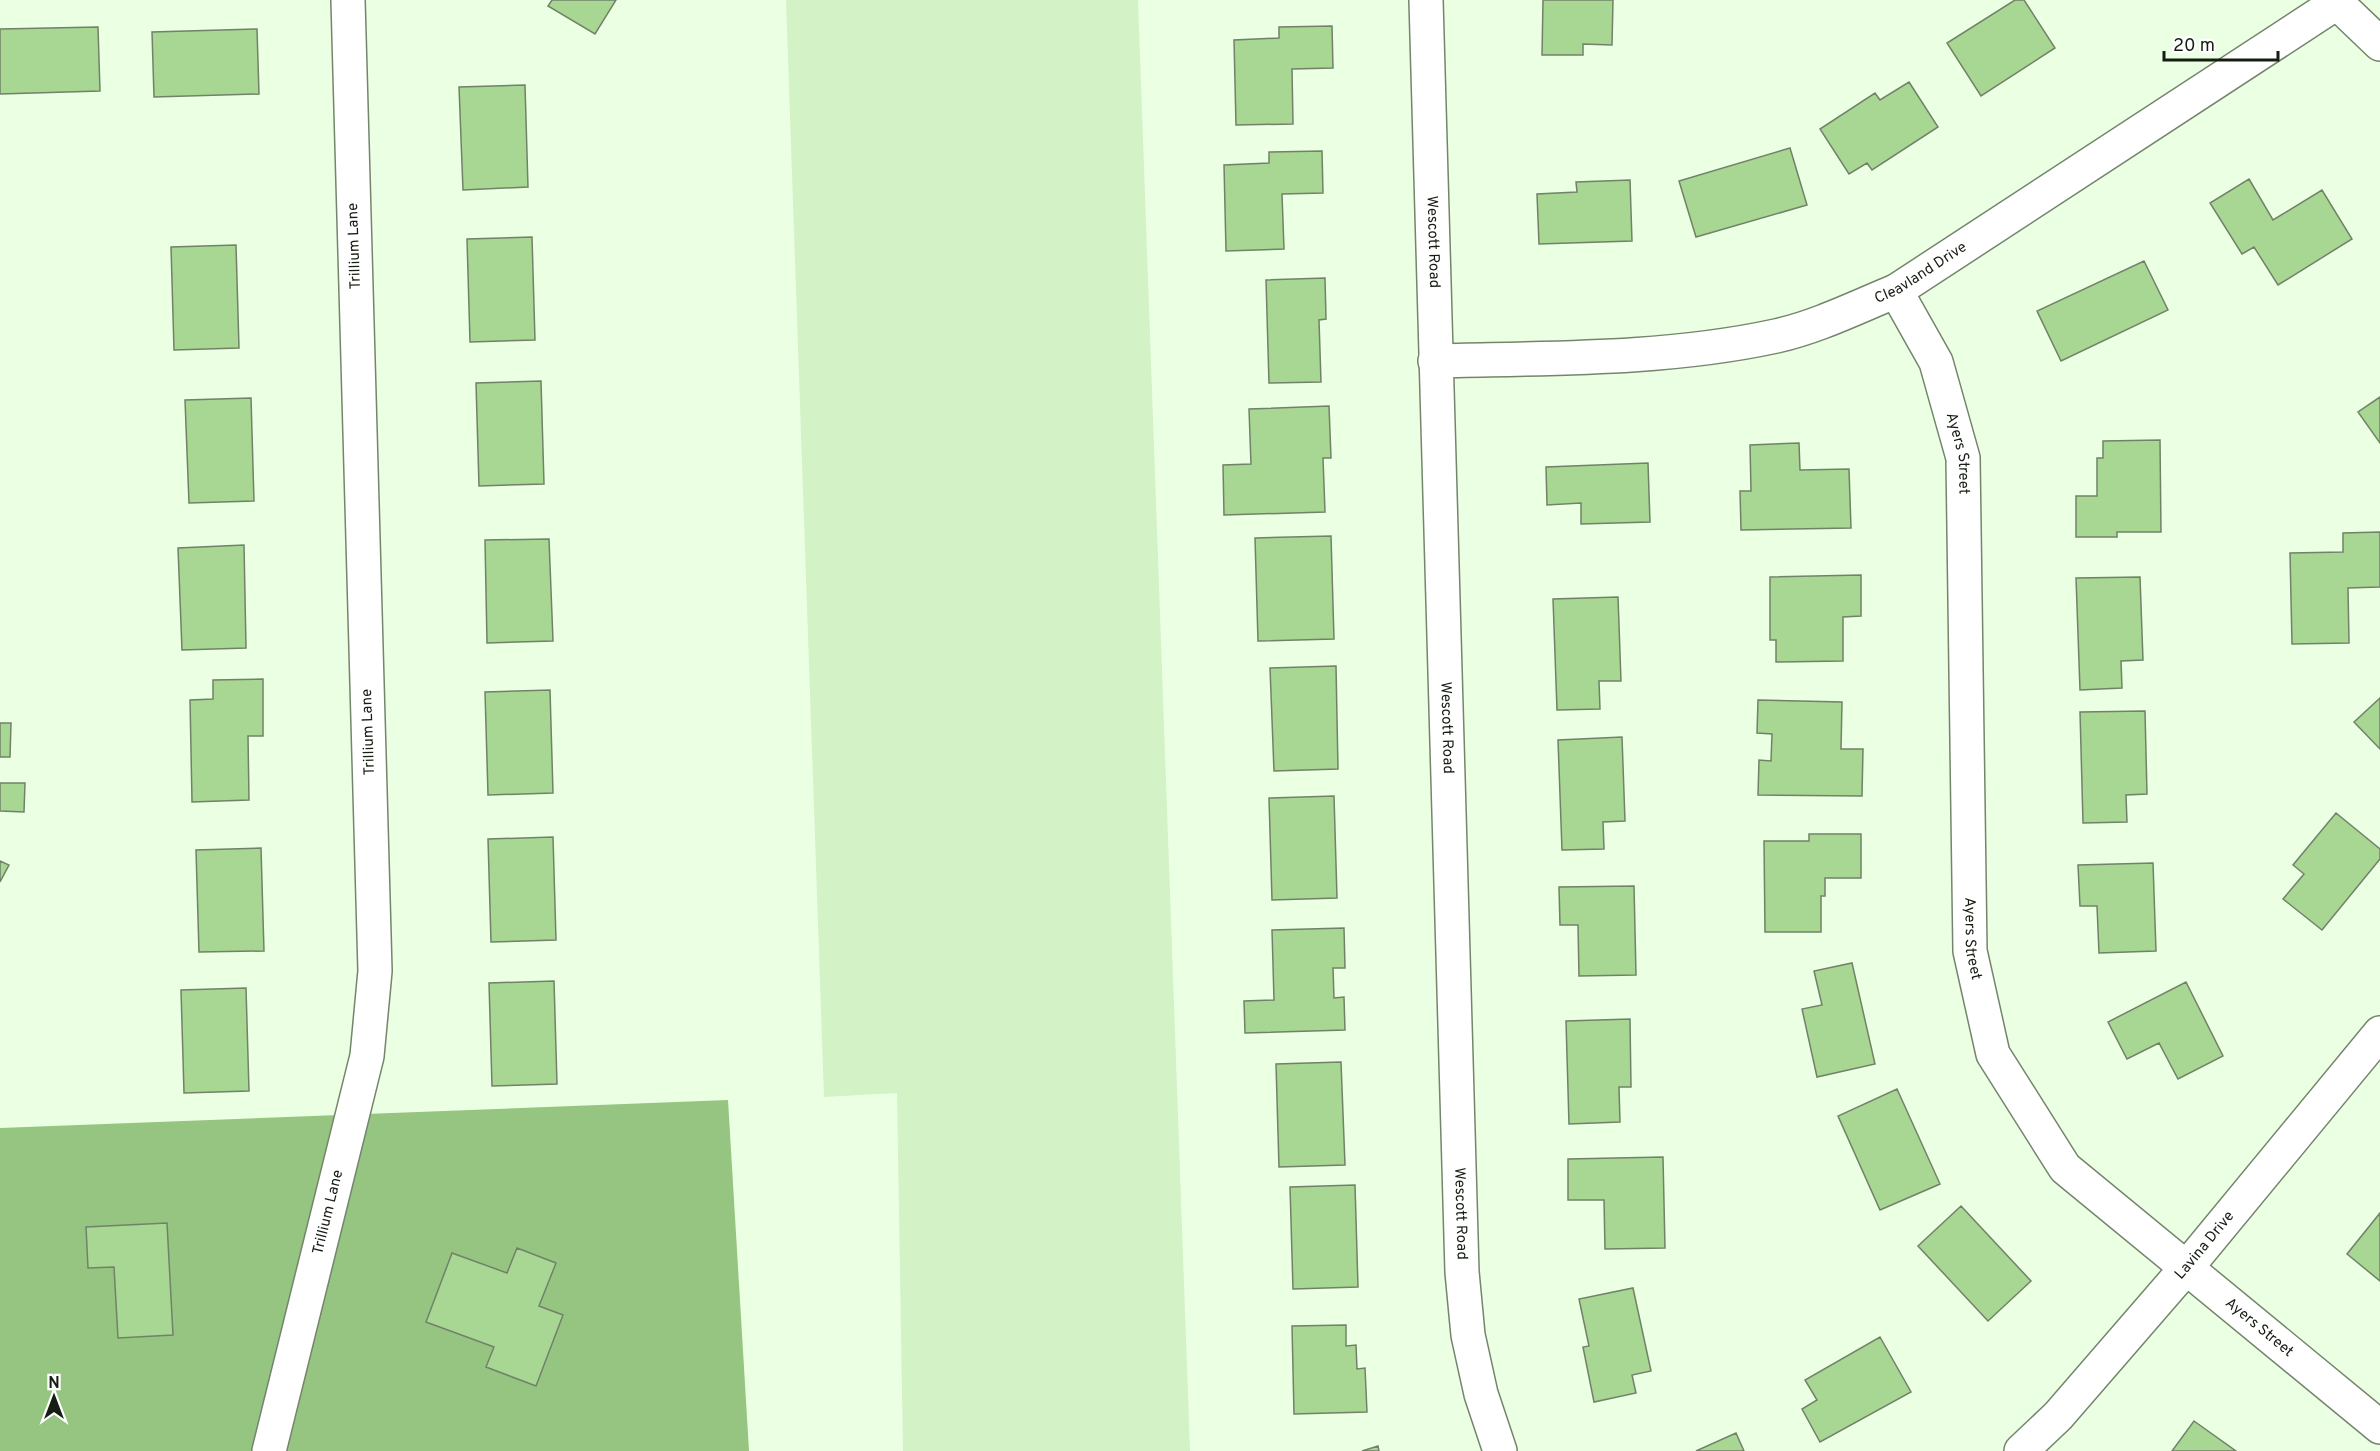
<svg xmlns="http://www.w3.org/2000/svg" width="2380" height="1451" font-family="Overpass,sans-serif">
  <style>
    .green { fill: #d3f2c6 }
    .forest { fill: #96c481 }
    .building { fill: #a8d693; stroke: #718269; stroke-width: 1.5 }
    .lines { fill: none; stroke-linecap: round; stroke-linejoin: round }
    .minor-casing { stroke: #74856d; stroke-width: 36 }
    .minor { stroke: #fff; stroke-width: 33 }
    .labels { text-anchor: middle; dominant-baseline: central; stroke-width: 4.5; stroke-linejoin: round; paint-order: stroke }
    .street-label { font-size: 15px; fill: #161d13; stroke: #fff }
  </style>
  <rect width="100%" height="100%" fill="#ebffe3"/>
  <path class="green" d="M 786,0 L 1138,0 L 1190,1451 L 903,1451 L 897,1093 L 824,1097 Z"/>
  <path class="forest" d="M 728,1100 L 749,1451 L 0,1451 L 0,1128 Z"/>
  <path class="building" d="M 552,0 L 616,0 L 595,34 L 548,6 Z
    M 1543,0 L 1613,0 L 1612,45 L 1583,44 L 1583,55 L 1542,55 Z
    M 2015,0 L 2024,0 L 2055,48 L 1981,96 L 1947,43 Z
    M 1332,26 L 1333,68 L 1292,69 L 1293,124 L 1236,125 L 1234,40 L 1279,38 L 1279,27 Z
    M 98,27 L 100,91 L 0,94 L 0,29 Z
    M 257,29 L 259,94 L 154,97 L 152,32 Z
    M 1909,82 L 1938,127 L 1872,170 L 1867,163 L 1849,174 L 1820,129 L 1875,93 L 1880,100 Z
    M 525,85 L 528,187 L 463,190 L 459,87 Z
    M 1790,148 L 1807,205 L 1696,237 L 1679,181 Z
    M 1322,151 L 1323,193 L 1282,194 L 1284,249 L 1226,251 L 1224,165 L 1269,163 L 1269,152 Z
    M 2249,179 L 2273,220 L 2322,190 L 2352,239 L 2278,285 L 2254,247 L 2242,254 L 2210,203 Z
    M 1630,180 L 1632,241 L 1539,244 L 1537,194 L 1577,192 L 1576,182 Z
    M 532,237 L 535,340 L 470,342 L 467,239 Z
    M 236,245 L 239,348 L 174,350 L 171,247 Z
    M 2144,261 L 2168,310 L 2061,361 L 2037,311 Z
    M 1325,278 L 1326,319 L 1319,320 L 1321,382 L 1269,383 L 1266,280 Z
    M 541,381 L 544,484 L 479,486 L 476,383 Z
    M 2380,397 L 2380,443 L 2358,412 Z
    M 251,398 L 254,501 L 189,503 L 185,400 Z
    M 1329,406 L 1331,458 L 1323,458 L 1325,512 L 1224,515 L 1223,465 L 1251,464 L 1249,409 Z
    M 2160,440 L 2161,532 L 2117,532 L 2117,537 L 2076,537 L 2076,496 L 2097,496 L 2097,458 L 2103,458 L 2103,441 Z
    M 1799,443 L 1800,470 L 1849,469 L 1851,528 L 1741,530 L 1740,491 L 1751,491 L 1750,445 Z
    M 1648,463 L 1650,522 L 1581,524 L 1581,503 L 1547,505 L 1546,467 Z
    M 2380,532 L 2380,587 L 2348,588 L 2349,643 L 2292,644 L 2290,553 L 2343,552 L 2343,533 Z
    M 1331,536 L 1334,639 L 1258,641 L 1255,538 Z
    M 549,539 L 553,641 L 487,643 L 485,540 Z
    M 244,545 L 246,648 L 182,650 L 178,548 Z
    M 1861,575 L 1861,616 L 1843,617 L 1843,661 L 1776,662 L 1776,640 L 1770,640 L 1770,577 Z
    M 2140,577 L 2143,660 L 2121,661 L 2122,688 L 2080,690 L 2076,578 Z
    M 1618,597 L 1621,681 L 1599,681 L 1600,709 L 1557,710 L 1553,599 Z
    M 1336,666 L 1338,769 L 1274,771 L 1270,668 Z
    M 263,679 L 263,736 L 248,736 L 249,800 L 192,802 L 190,700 L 213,699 L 213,680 Z
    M 550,690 L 553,793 L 488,795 L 485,692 Z
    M 2380,698 L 2380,749 L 2354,722 Z
    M 1758,700 L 1842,702 L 1841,749 L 1863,749 L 1862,796 L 1758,795 L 1759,760 L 1771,761 L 1772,734 L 1757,733 Z
    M 2145,711 L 2147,794 L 2126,795 L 2127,822 L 2083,823 L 2080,712 Z
    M 0,723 L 11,723 L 10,757 L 0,757 Z
    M 1622,737 L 1625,821 L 1603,822 L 1604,849 L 1562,850 L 1558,740 Z
    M 0,783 L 25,783 L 24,812 L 0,811 Z
    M 1334,796 L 1337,898 L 1272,900 L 1269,798 Z
    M 2336,813 L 2380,849 L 2380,859 L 2322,930 L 2283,899 L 2304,874 L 2293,865 Z
    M 1809,834 L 1861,834 L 1861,878 L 1825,878 L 1825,896 L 1821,896 L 1821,932 L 1765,932 L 1764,841 L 1809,841 Z
    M 553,837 L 556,940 L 491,942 L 488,839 Z
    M 261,848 L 264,951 L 199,952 L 196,850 Z
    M 0,861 L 9,865 L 0,882 Z
    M 2153,863 L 2156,951 L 2099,953 L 2097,906 L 2080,906 L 2078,865 Z
    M 1634,886 L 1636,975 L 1579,976 L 1578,925 L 1560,925 L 1559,887 Z
    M 1344,928 L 1345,968 L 1333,968 L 1334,998 L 1344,997 L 1345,1030 L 1245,1033 L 1244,1001 L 1274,1000 L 1272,930 Z
    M 1852,963 L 1875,1064 L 1817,1077 L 1802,1009 L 1822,1005 L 1814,971 Z
    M 554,981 L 557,1084 L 492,1086 L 489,983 Z
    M 2186,982 L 2223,1056 L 2178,1079 L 2159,1043 L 2127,1059 L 2108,1022 Z
    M 246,988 L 249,1091 L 184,1093 L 181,990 Z
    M 1630,1019 L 1631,1087 L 1619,1087 L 1620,1122 L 1569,1124 L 1566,1021 Z
    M 1341,1062 L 1345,1165 L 1279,1167 L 1276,1064 Z
    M 1897,1089 L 1940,1184 L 1880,1210 L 1838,1116 Z
    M 1663,1157 L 1665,1248 L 1605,1249 L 1604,1200 L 1568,1200 L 1568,1159 Z
    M 1355,1185 L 1358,1287 L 1293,1289 L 1290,1187 Z
    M 1961,1206 L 2031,1281 L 1988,1321 L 1918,1246 Z
    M 2380,1213 L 2380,1281 L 2347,1254 Z
    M 167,1223 L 173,1335 L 118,1338 L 114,1267 L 88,1268 L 86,1227 Z
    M 517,1248 L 556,1263 L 539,1306 L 563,1315 L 536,1386 L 486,1367 L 494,1347 L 426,1322 L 452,1253 L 507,1273 Z
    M 1633,1288 L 1651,1371 L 1632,1375 L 1636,1393 L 1594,1402 L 1583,1347 L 1589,1346 L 1579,1299 Z
    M 1346,1325 L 1346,1346 L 1356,1345 L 1357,1369 L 1365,1368 L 1367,1412 L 1294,1414 L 1292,1326 Z
    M 1880,1337 L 1911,1392 L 1820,1442 L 1802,1409 L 1817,1400 L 1805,1380 Z
    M 2194,1421 L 2236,1451 L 2172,1451 Z
    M 1736,1433 L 1744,1451 L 1696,1451 Z
    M 1378,1446 L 1379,1451 L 1362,1451 Z"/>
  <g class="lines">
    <g class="minor-casing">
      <g id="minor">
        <path id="s1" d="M 1426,0 L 1462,1272 L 1468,1335 L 1481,1394 L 1500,1451"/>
        <path d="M 2334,0 L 2380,44"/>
        <path id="s2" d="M 1896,291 L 1936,362 L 1963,458 L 1970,951 L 1993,1054 L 2065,1168 L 2380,1427"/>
        <path id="s3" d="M 1435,361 C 1549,358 1665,360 1776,336 C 1817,327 1857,307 1896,291 L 2341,0"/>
        <path id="s4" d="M 269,1451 L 367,1056 L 375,971 L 348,0"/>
        <path id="s5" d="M 2021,1451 L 2058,1416 L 2187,1267 L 2380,1033"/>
      </g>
    </g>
    <use href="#minor" class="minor"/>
  </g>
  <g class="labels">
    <g class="street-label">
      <text stroke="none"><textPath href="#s1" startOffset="242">Wescott Road</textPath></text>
      <text transform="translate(355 246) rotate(-92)">Trillium Lane</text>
      <text stroke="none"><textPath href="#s3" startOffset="501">Cleavland Drive</textPath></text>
      <text stroke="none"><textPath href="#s2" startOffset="176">Ayers Street</textPath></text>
      <text stroke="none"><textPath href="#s1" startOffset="728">Wescott Road</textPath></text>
      <text transform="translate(369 732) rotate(-92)">Trillium Lane</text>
      <text stroke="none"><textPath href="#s2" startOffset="662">Ayers Street</textPath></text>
      <text stroke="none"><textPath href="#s4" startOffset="246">Trillium Lane</textPath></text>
      <text stroke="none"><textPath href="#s1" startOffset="1214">Wescott Road</textPath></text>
      <text stroke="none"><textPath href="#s5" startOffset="276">Lavina Drive</textPath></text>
      <text stroke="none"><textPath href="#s2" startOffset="1166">Ayers Street</textPath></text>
    </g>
  </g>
  <g transform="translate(54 1397)" stroke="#ffffff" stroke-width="4.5" paint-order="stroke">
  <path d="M0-4.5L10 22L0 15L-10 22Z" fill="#161d13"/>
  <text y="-9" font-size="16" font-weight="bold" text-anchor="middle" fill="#161d13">N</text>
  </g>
  <path d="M2164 51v9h114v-9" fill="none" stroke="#161d13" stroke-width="3"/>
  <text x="2173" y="51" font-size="18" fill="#161d13" stroke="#ffffff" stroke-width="4.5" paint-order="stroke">20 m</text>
</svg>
